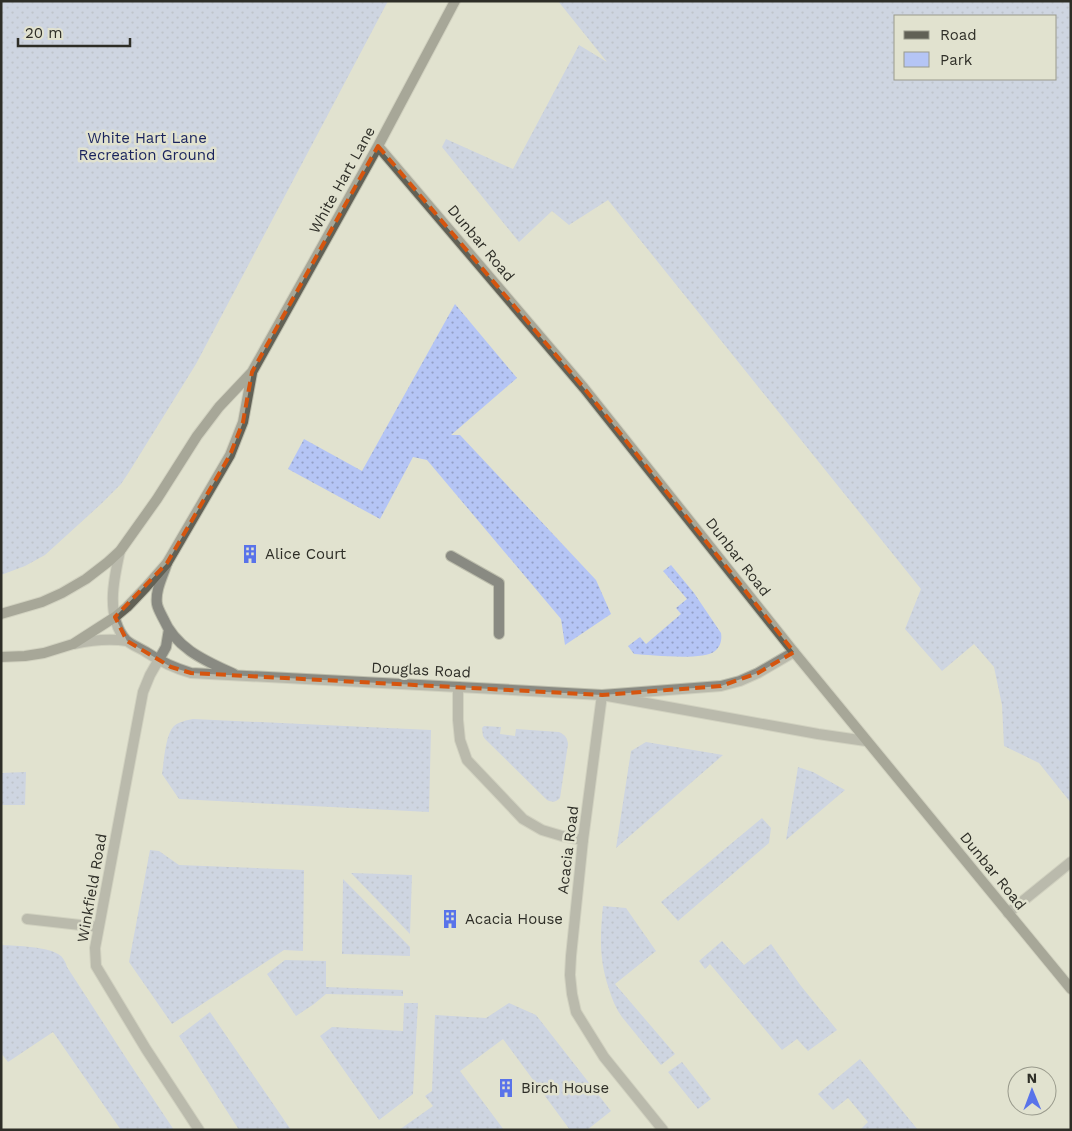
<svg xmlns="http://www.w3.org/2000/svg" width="1072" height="1131" font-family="'Work Sans',sans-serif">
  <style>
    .green { fill: url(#green-dots); fill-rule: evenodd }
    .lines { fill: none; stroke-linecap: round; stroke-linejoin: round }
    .lane-casing { stroke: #bdbead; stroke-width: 12 }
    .street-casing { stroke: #bdbead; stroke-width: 12 }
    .secondary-casing { stroke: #bdbead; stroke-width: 12 }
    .lane { stroke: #898a82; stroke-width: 10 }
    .street { stroke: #898a82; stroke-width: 10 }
    .secondary { stroke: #616156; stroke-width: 10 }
    .marked { fill: none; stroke: #d5550f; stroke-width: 4; stroke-dasharray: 10 6; stroke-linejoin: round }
    .labels { text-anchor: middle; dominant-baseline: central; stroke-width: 5; stroke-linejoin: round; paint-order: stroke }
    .park-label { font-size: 15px; fill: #19235d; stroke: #e1e2cf }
    .street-label { font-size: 15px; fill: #2e2e27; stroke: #e1e2cf }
    .poi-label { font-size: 15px; fill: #2e2e27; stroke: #e1e2cf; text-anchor: start }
  </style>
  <defs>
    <pattern id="green-dots" width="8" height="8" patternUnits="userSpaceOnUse" patternTransform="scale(1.25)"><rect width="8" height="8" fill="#b5c5f5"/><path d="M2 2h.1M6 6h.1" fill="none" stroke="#94a0c6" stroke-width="1.8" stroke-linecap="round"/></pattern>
  </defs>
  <rect width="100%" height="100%" fill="#e1e2cf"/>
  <path class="green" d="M 1,1 L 388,1 L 196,364 L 129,472 L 121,484 L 101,504 L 45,555 L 25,566 L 1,575 Z
    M 558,1 L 1071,1 L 1071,803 L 1039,763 L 1004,746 L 1002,705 L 994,667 L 974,644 L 942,671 L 905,629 L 921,589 L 608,200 L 569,225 L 552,211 L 519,242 L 442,147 L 446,139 L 513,169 L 579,45 L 607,62 ZM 896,16 L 1056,16 L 1056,79 L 896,79 Z
    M 455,304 L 517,378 L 451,435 L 460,435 L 596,580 L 611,614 L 565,645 L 561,619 L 427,460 L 413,457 L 380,519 L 288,469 L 304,439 L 362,471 Z
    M 671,565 L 694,593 L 721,633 C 722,639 721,646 715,651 C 704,661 650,655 634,654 L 628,646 L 640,637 L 646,644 L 681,614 L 676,608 L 687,599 L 663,571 Z
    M 193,719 L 431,730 L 429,812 L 179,799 L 162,774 C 164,762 165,735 174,726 C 179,722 187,720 193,719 Z
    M 484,726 L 501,727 L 500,734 L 515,736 L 516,729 L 559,732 C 565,735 567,737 568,744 L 560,798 C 555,803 552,802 547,800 L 485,739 L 483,736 L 482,728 Z
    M 646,742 L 723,755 L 616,848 L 631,751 Z
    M 798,767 L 813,772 L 845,790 L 786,840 Z
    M 26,772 L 25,805 L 1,805 L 1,773 Z
    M 762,818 L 771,828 L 769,843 L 678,921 L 661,902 Z
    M 150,850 L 159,851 L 179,865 L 304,870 L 303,951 L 284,950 L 172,1024 L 129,962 Z
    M 351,873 L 412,875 L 410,934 Z
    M 343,879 L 410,947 L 410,956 L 342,954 Z
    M 603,906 L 626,908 L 656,951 L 615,984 L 675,1054 L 661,1065 L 622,1017 C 616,1009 612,999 609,989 C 599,959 600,937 603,906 Z
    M 722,941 L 744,965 L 771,944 L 801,986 L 837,1030 L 808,1051 L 797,1039 L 782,1050 L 710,964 L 705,969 L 699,961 Z
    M 1,945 C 17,946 49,946 61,956 C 64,959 66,963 67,967 L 128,1061 L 174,1130 L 121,1130 L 53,1032 L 8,1062 L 1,1053 Z
    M 285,960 L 326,961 L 326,987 L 403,990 L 403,996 L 326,994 L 314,1004 L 296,1016 L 267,974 Z
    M 404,1003 L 418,1003 L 413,1094 L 379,1120 L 320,1036 L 332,1027 L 403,1031 Z
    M 509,1003 L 536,1015 L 611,1111 L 587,1130 L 570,1130 L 503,1039 L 460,1071 L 504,1130 L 399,1130 L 433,1106 L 425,1096 L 432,1091 L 435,1015 L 486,1018 Z
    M 210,1012 L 291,1130 L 239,1130 L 179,1036 Z
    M 860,1059 L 918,1130 L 860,1130 L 868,1122 L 848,1098 L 833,1110 L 818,1094 Z
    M 682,1062 L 711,1099 L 698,1109 L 668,1072 Z"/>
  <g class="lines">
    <g class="lane-casing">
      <path id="lane" d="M 451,556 L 499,583 L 499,634
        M 458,687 L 458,720 L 460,740 L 467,760 L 523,819 L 542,830 L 562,836 L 583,840
        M 27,919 L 98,927"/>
    </g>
    <g class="street-casing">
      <path id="street" d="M 120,551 C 114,578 105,616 126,640 C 131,645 140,648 146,652 C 161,662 174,668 191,673 L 496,689 L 602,695 L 818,734 L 866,741
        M 167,563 C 163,576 155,590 157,604 C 158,609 161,614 163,618 C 176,649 206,661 234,674
        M 169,629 L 166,647 L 150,675 L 143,692 L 95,948 L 96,966 L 146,1049 L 199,1130
        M 74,644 C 92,640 108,638 127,641
        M 1008,913 L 1071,862
        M 663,1130 L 604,1057 L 576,1012 L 572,994 L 570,975 L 571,956 L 583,840 L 602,695 L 721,686 L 740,681 L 758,673 L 794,652"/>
    </g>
    <g class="secondary-casing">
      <path id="secondary" d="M 378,146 L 584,388 L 794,652 L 1071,989
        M 1,614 L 42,602 L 62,593 L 86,579 L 108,562 L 120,551 L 157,499 L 197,436 L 219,407 L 252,372 L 378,146 L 455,1
        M 1,657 L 25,656 L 44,653 L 73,644 L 115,617 L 127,607 L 146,587 L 167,563 L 230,455 L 243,422 L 252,373"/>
    </g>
    <use href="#lane" class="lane"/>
    <use href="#street" class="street"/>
    <use href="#secondary" class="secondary"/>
  </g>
  <path d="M0 0H1072V1131H0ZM 378,146 L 584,388 L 794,652 L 758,673 L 721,686 L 602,695 L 191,673 L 171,667 L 127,641 L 115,617 L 167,563 L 230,455 L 243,422 L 252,372 Z" fill="#e1e2cf" fill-opacity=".55" fill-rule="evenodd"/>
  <path class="marked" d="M 378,146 L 584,388 L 794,652 L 758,673 L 721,686 L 602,695 L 191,673 L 171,667 L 127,641 L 115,617 L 167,563 L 230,455 L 243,422 L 252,372 Z"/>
  <defs>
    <g id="building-bare" transform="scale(1.5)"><path d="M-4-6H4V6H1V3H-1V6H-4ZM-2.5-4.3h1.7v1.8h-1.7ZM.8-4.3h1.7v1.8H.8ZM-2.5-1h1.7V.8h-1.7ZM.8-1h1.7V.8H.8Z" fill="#5973ea" stroke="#e1e2cf" stroke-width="2.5" paint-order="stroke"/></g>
  </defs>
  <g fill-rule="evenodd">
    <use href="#building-bare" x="250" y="554"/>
    <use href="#building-bare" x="450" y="919"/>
    <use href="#building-bare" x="506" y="1088"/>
  </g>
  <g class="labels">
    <g class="park-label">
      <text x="147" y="138">White Hart Lane<tspan x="147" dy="17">Recreation Ground</tspan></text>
    </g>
    <g class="street-label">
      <text transform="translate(342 180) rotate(-61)">White Hart Lane</text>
      <text transform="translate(481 243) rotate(50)">Dunbar Road</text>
      <text transform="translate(738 557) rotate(52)">Dunbar Road</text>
      <text transform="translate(421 670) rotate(3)">Douglas Road</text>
      <text transform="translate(568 850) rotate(-83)">Acacia Road</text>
      <text transform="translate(993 871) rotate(51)">Dunbar Road</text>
      <text transform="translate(92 888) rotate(-80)">Winkfield Road</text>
    </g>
    <g class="poi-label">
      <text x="265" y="554">Alice Court</text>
      <text x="465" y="919">Acacia House</text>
      <text x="521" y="1088">Birch House</text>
    </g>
  </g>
  <rect width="1072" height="1131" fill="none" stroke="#2e2e27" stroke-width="5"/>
  <rect x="894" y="15" width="162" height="65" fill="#e1e2cf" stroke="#999a8c"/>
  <rect x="904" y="31" width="25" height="8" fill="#616156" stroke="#999a8c"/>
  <text x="940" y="40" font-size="15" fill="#2e2e27">Road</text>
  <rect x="904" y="52" width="25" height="15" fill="#b5c5f5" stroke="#999a8c"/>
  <text x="940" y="65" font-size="15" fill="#2e2e27">Park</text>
  <g transform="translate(1032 1091) rotate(359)"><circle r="24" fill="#e1e2cf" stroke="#999a8c"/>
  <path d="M0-4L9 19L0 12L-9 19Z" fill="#5973ea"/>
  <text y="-8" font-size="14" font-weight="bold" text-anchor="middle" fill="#2e2e27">N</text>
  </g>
  <path d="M18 38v8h112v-8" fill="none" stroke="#2e2e27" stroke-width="2.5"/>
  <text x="25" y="38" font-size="15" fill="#2e2e27" stroke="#e1e2cf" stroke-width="4" paint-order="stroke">20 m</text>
</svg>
